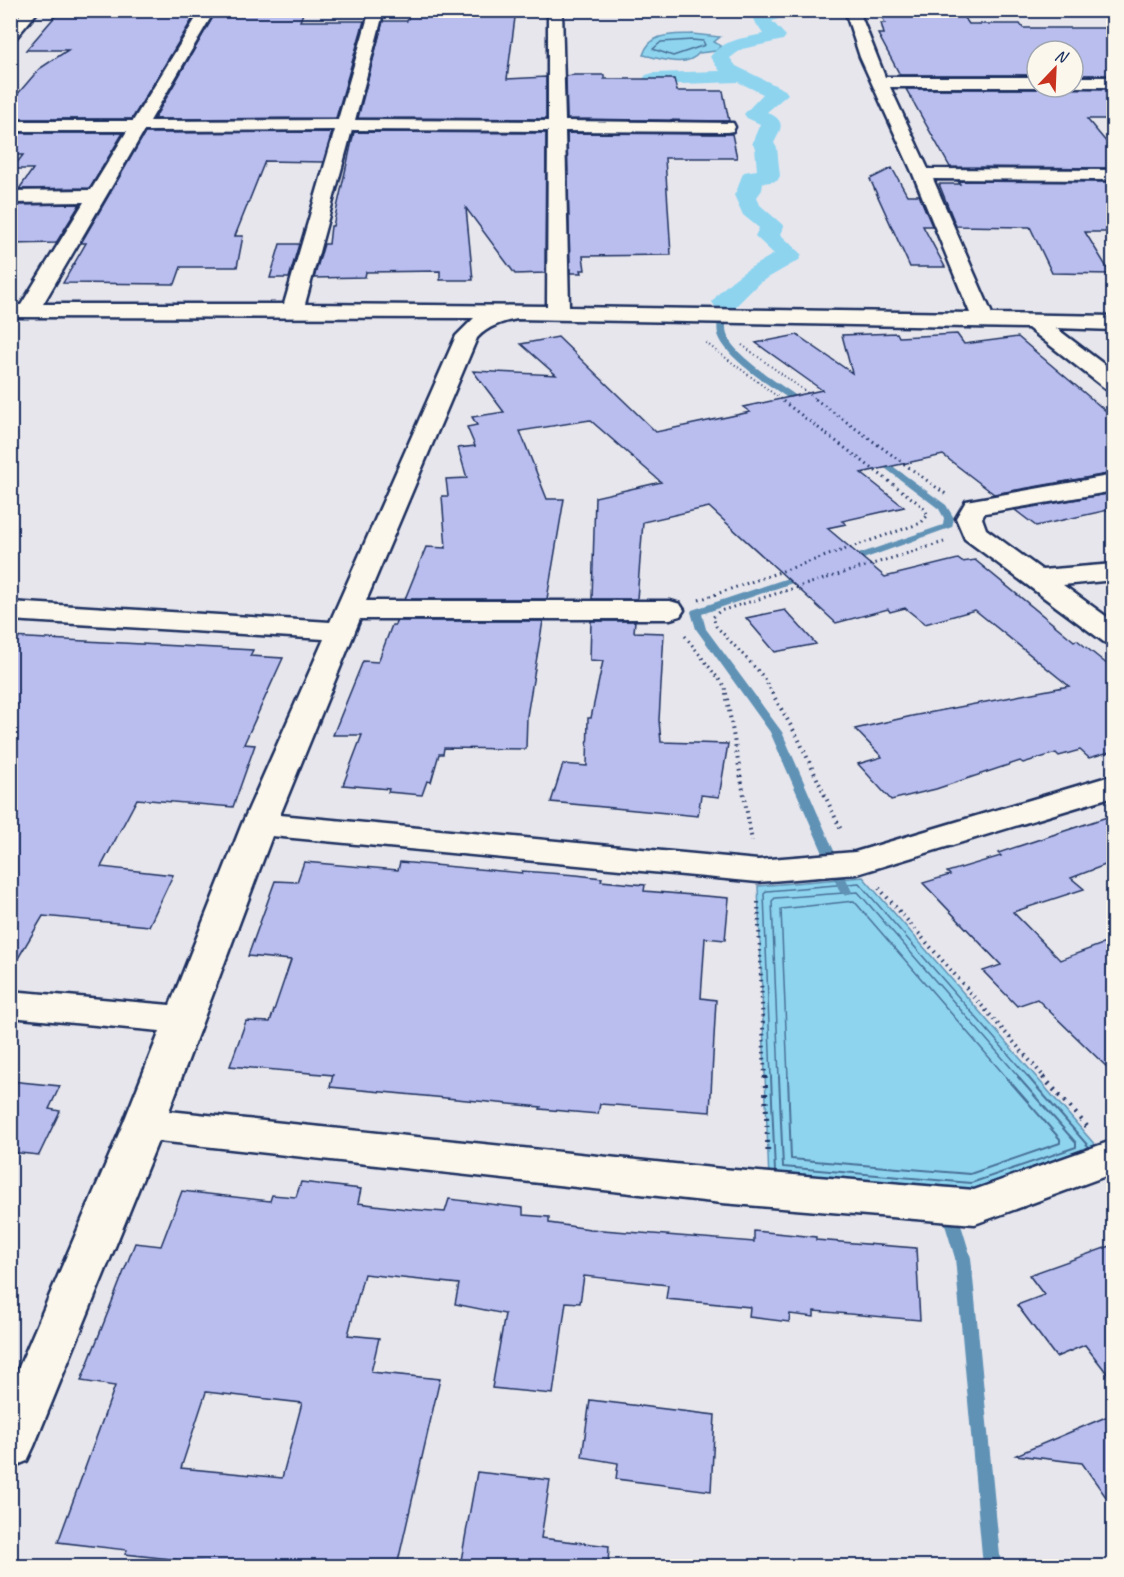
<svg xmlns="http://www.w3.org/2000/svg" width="1124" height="1577" font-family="Caveat,sans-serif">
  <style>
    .water { fill: #8ed4ef; stroke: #6092b5; stroke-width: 1.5 }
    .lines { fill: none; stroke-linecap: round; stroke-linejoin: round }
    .shore-far1 { stroke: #497198; stroke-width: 1.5 }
    .shore { stroke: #497198; stroke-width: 2 }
    .stream { fill: #6092b5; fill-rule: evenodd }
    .canal { fill: #8ed4ef; fill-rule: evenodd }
    .building { fill: #b9beef; stroke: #1b2f5e; stroke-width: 1.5; fill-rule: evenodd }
    .minor-casing { stroke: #1b2f5e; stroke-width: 5 }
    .path-far3 { stroke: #1b2f5e; stroke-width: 2; stroke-dasharray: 1 3; stroke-linecap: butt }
    .path-far2 { stroke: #1b2f5e; stroke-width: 3; stroke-dasharray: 1.5 4; stroke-linecap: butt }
    .path-far1 { stroke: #1b2f5e; stroke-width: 4; stroke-dasharray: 1.5 4.5; stroke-linecap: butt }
    .path { stroke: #1b2f5e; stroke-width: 5; stroke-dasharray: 2 6; stroke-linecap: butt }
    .minor { fill: #fbf7ec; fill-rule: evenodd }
  </style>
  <rect width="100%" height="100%" fill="#e7e6ed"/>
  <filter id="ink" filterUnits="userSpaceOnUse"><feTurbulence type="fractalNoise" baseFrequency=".0167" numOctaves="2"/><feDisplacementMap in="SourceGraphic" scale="12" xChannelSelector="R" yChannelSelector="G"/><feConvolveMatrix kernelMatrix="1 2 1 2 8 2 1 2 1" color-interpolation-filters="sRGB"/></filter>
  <g filter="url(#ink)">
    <path class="water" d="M 692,34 L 720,37 L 714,42 L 721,46 L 716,51 L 699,53 C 686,69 660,58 643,55 C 650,32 672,35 692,34 Z
      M 863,877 L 1102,1153 L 973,1197 L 769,1181 L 758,886 Z"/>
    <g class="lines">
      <path class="shore-far1" d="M 692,40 L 703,41 L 705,45 L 673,56 L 653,49 L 661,42 Z
        M 771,1078 L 764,894 L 767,891 L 859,883 L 1029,1078
        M 779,1078 L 772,901 L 775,898 L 858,892 L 1020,1078
        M 788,1078 L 781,909 L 854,901 L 1007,1078"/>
      <path class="shore" d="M 771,1077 L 775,1172
        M 779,1077 L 783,1167 L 971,1183 L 1076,1147 L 1076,1143 L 1018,1077
        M 788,1077 L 791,1159 L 970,1174 L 1060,1143 L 1060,1139 L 1006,1077
        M 1028,1077 L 1089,1147"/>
      <path class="stream" d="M 722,300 L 729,302 C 728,312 724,324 727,334 C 731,355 789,390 807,403 L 807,407 L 801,407 C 779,391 729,362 719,337 C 715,327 719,311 722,300 Z
        M 876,454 L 946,505 L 954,518 L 952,527 L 852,563 L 844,563 L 844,559 L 943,525 L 944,518 L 939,509 L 873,459 L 871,457 Z
        M 803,573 L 807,574 L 807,578 L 702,614 L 706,629 L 782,732 L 852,892 L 846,896 L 840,892 L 770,732 L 696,629 L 691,612 L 692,610 Z
        M 948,1202 L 954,1204 L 956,1208 L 971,1258 L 1001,1566 L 983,1566 L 955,1258 L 940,1208 L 942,1204 Z"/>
      <path class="canal" d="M 765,10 L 783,10 L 781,18 L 772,21 L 786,36 L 783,40 L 742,49 L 730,58 L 736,66 L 785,90 L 788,94 L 767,112 C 786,121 782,127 774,143 L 777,148 L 780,176 L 777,181 L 763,183 L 762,190 L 757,197 L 760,205 L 784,226 L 780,234 L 802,255 L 799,260 L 759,283 L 734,308 L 725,310 L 716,308 L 712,302 C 727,280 751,267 774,254 L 755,236 L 759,228 L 743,215 L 734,195 C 740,186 739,180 744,172 L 757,170 L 755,148 L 752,143 L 760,124 L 747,118 L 744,114 L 763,94 L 738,82 L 653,85 L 646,83 L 643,79 L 646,75 L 653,73 L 720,71 L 710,57 C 722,40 744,38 763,34 L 753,19 Z"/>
    </g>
    <path class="building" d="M 145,10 L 198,10 L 132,119 L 10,119 L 10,103 L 39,69 L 68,50 L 26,50 L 58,13 L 119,13 L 121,11 Z
      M 217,10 L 304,11 L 300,21 L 364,21 L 336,118 L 154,119 Z
      M 516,10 L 507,79 L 546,77 L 546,119 L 358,118 L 383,21 L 407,21 L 411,11 Z
      M 882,17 L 964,17 L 969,24 L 1020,24 L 1023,28 L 1113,28 L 1113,75 L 1073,75 L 1073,51 L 1037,51 L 1037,75 L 900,75 L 878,34 L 884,34 L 881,23 L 885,23 Z
      M 574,75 L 604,75 L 604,79 L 674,79 L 677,91 L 723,91 L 729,121 L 567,119 L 566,76 Z
      M 1039,87 L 1113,89 L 1113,119 L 1087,119 L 1113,150 L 1113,168 L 950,167 L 906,89 L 1037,89 Z
      M 332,132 L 323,162 L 265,161 L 235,236 L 243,236 L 237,267 L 181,267 L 175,284 L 63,283 L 86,243 L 81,243 L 145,133 Z
      M 354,132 L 546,133 L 545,273 L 515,274 L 466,208 L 473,280 L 440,280 L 440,271 L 366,272 L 365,277 L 314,278 L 324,244 L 329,244 L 331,226 L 333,226 Z
      M 10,133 L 123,133 L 90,188 L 19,189 L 33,169 L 12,169 L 23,155 L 10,155 Z
      M 567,133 L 732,134 L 737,158 L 665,158 L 671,255 L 583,256 L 585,270 L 581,270 L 582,273 L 570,273 Z
      M 892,168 L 907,195 L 919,195 L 932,226 L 923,226 L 945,267 L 910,267 L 870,179 Z
      M 958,181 L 1113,182 L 1113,232 L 1085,232 L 1111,274 L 1052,273 L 1030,227 L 956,226 L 939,184 L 960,184 Z
      M 80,204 L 56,243 L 10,244 L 10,205 Z
      M 280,244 L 299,244 L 289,278 L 270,278 Z
      M 897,333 L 899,337 L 957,334 L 964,344 L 1018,337 L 1113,417 L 1113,473 L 994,494 L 943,455 L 861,473 L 904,507 L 842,521 L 846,524 L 827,528 L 885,577 L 958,559 L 962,562 L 975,560 L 1074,641 L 1077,640 L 1113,669 L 1113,751 L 1089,758 L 1080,750 L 1059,756 L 1056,753 L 1023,763 L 1020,761 L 936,789 L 891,800 L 858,764 L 882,757 L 855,729 L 912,716 L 1069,686 L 975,610 L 925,624 L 905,608 L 890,612 L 888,609 L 836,623 L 709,507 L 643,522 L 637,599 L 592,599 L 595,497 L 661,482 L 590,420 L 520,431 L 547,499 L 564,499 L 547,599 L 405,599 L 426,547 L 446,548 L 442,496 L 448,496 L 446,479 L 467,478 L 458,448 L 475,446 L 467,427 L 477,425 L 472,417 L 504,412 L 473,371 L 556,375 L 521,344 L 558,337 L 656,432 L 750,412 L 743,407 L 822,390 L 756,343 L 797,335 L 852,373 L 842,335 Z
      M 1113,493 L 1113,509 L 1036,526 L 1015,510 Z
      M 785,610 L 816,644 L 775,652 L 746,618 Z
      M 396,621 L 543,621 L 527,716 L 526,749 L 444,748 L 443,754 L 439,754 L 431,782 L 427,781 L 422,795 L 388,792 L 389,789 L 343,785 L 362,735 L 333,735 L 363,661 L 378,662 L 392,625 L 395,625 Z
      M 591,621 L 635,621 L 634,632 L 664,633 L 659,720 L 661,742 L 728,744 L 719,797 L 701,795 L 698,816 L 551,802 L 563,764 L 587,766 L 588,718 L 591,718 L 603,661 L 590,660 Z
      M 10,637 L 253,650 L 250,656 L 283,658 L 244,744 L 255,745 L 233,807 L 137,799 L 101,867 L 173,875 L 149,926 L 43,916 L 10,972 Z
      M 1113,815 L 1113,862 L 1071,878 L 1084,889 L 1013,912 L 1060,960 L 1113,940 L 1113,1073 L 1037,999 L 1017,1006 L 983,971 L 1001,965 L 923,883 L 950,875 L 947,872 L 1001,856 L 998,853 Z
      M 304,862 L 398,870 L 400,862 L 522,873 L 522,871 L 576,875 L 602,878 L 601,881 L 645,885 L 644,891 L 729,898 L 725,940 L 705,938 L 701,998 L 716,1000 L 710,1112 L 600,1104 L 598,1114 L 540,1109 L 541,1107 L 330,1087 L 333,1075 L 230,1066 L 246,1021 L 270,1022 L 291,960 L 248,956 L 275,881 L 297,882 Z
      M 10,1081 L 60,1086 L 49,1109 L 60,1111 L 39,1155 L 10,1152 Z
      M 301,1182 L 361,1189 L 358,1203 L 407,1209 L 445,1212 L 449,1199 L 523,1208 L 523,1215 L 549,1217 L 549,1223 L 590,1229 L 754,1242 L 754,1231 L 816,1237 L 816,1240 L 916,1248 L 920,1320 L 814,1311 L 814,1317 L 790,1314 L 789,1322 L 749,1317 L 750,1307 L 666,1299 L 668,1285 L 584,1276 L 580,1303 L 566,1302 L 553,1394 L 492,1388 L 505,1314 L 455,1304 L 459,1284 L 364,1274 L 348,1335 L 379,1338 L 371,1372 L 440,1379 L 397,1566 L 339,1566 L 292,1560 L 290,1566 L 235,1566 L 125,1554 L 127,1550 L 58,1542 L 115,1386 L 81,1381 L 135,1243 L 161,1246 L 182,1191 L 270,1201 L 272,1195 L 296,1197 ZM 206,1392 L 302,1403 L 282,1478 L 181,1468 Z
      M 1113,1245 L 1113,1381 L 1085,1345 L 1056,1357 L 1017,1305 L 1044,1295 L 1029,1275 Z
      M 590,1400 L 715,1415 L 711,1491 L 616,1479 L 618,1463 L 582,1457 Z
      M 1113,1414 L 1113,1507 L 1082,1463 L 1016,1455 Z
      M 477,1472 L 550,1480 L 541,1538 L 609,1546 L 608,1566 L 460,1566 Z"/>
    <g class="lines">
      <g class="minor-casing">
        <path id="minor" d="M 24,10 L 39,10 L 15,39 L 10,40 L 10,26 Z
          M 201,10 L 215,10 L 150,121 L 338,120 L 370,10 L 384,10 L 355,120 L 548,121 L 548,10 L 562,10 L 565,121 L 733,123 L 735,127 L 733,131 L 727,132 L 565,131 L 569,307 L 970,313 L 913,174 L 860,57 L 846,14 L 849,10 L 867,10 L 861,16 L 885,77 L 1037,77 L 1037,87 L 890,87 L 928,169 L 1114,170 L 1114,180 L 933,179 L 992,314 L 1114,316 L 1114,330 L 1056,328 L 1114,372 L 1114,391 L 1106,389 L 1028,328 L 517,319 C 502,322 488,326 477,338 L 366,601 L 670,601 L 680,604 L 684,610 L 680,616 L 670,619 L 360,619 L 280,815 L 758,860 L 855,852 L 1114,775 L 1114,796 L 857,874 L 758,882 L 272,836 L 169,1111 L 722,1169 L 974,1190 L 1114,1140 L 1114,1173 L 975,1224 L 722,1203 L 158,1141 L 34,1446 L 27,1461 L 10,1468 L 10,1388 L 123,1124 L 160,1031 L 10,1017 L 10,991 L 170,1005 L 242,824 L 324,639 L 10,620 L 10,602 L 330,622 L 456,336 L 474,318 L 10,317 L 10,305 L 21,305 L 84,202 L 10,203 L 10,191 L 91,190 L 127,131 L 10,131 L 10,121 L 133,121 ZM 335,130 L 284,304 L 43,304 L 144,131 ZM 352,130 L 548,131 L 547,306 L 305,304 Z
          M 1073,77 L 1114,77 L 1114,87 L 1073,87 Z
          M 1114,475 L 1114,491 L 985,513 L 982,518 L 986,529 L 1042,570 L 1114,564 L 1114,580 L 1063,585 L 1114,622 L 1114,645 L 1104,642 L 965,539 L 956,518 L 966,501 Z"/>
      </g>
      <path class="path-far3" d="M 706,343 L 782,400
        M 742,345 L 817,400"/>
      <path class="path-far2" d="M 815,399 L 947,495
        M 699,600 L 921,523 L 928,515 L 922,506 L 780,399
        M 685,636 L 725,687 L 726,694
        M 773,694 L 762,675 L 716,626 L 713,617 L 720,611 L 944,542"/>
      <path class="path-far1" d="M 726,693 L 752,841
        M 772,693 L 798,738 L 842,832
        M 879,888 L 1045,1078
        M 758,902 L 765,1078"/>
      <path class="path" d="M 765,1077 L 768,1152
        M 1043,1077 L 1089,1129"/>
      <use href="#minor" class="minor"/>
    </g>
  </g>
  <rect width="1124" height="1577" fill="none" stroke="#fbf7ec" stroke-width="36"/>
  <rect x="18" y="18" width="1088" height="1541" fill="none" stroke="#1b2f5e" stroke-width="2" filter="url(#ink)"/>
  <g transform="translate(1055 69) rotate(23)"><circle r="28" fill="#fbf7ec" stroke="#a1a7b3" stroke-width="1.5"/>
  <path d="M0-4.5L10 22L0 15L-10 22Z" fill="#c8321e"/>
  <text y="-9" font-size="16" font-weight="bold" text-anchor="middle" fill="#1b2f5e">N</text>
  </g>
</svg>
